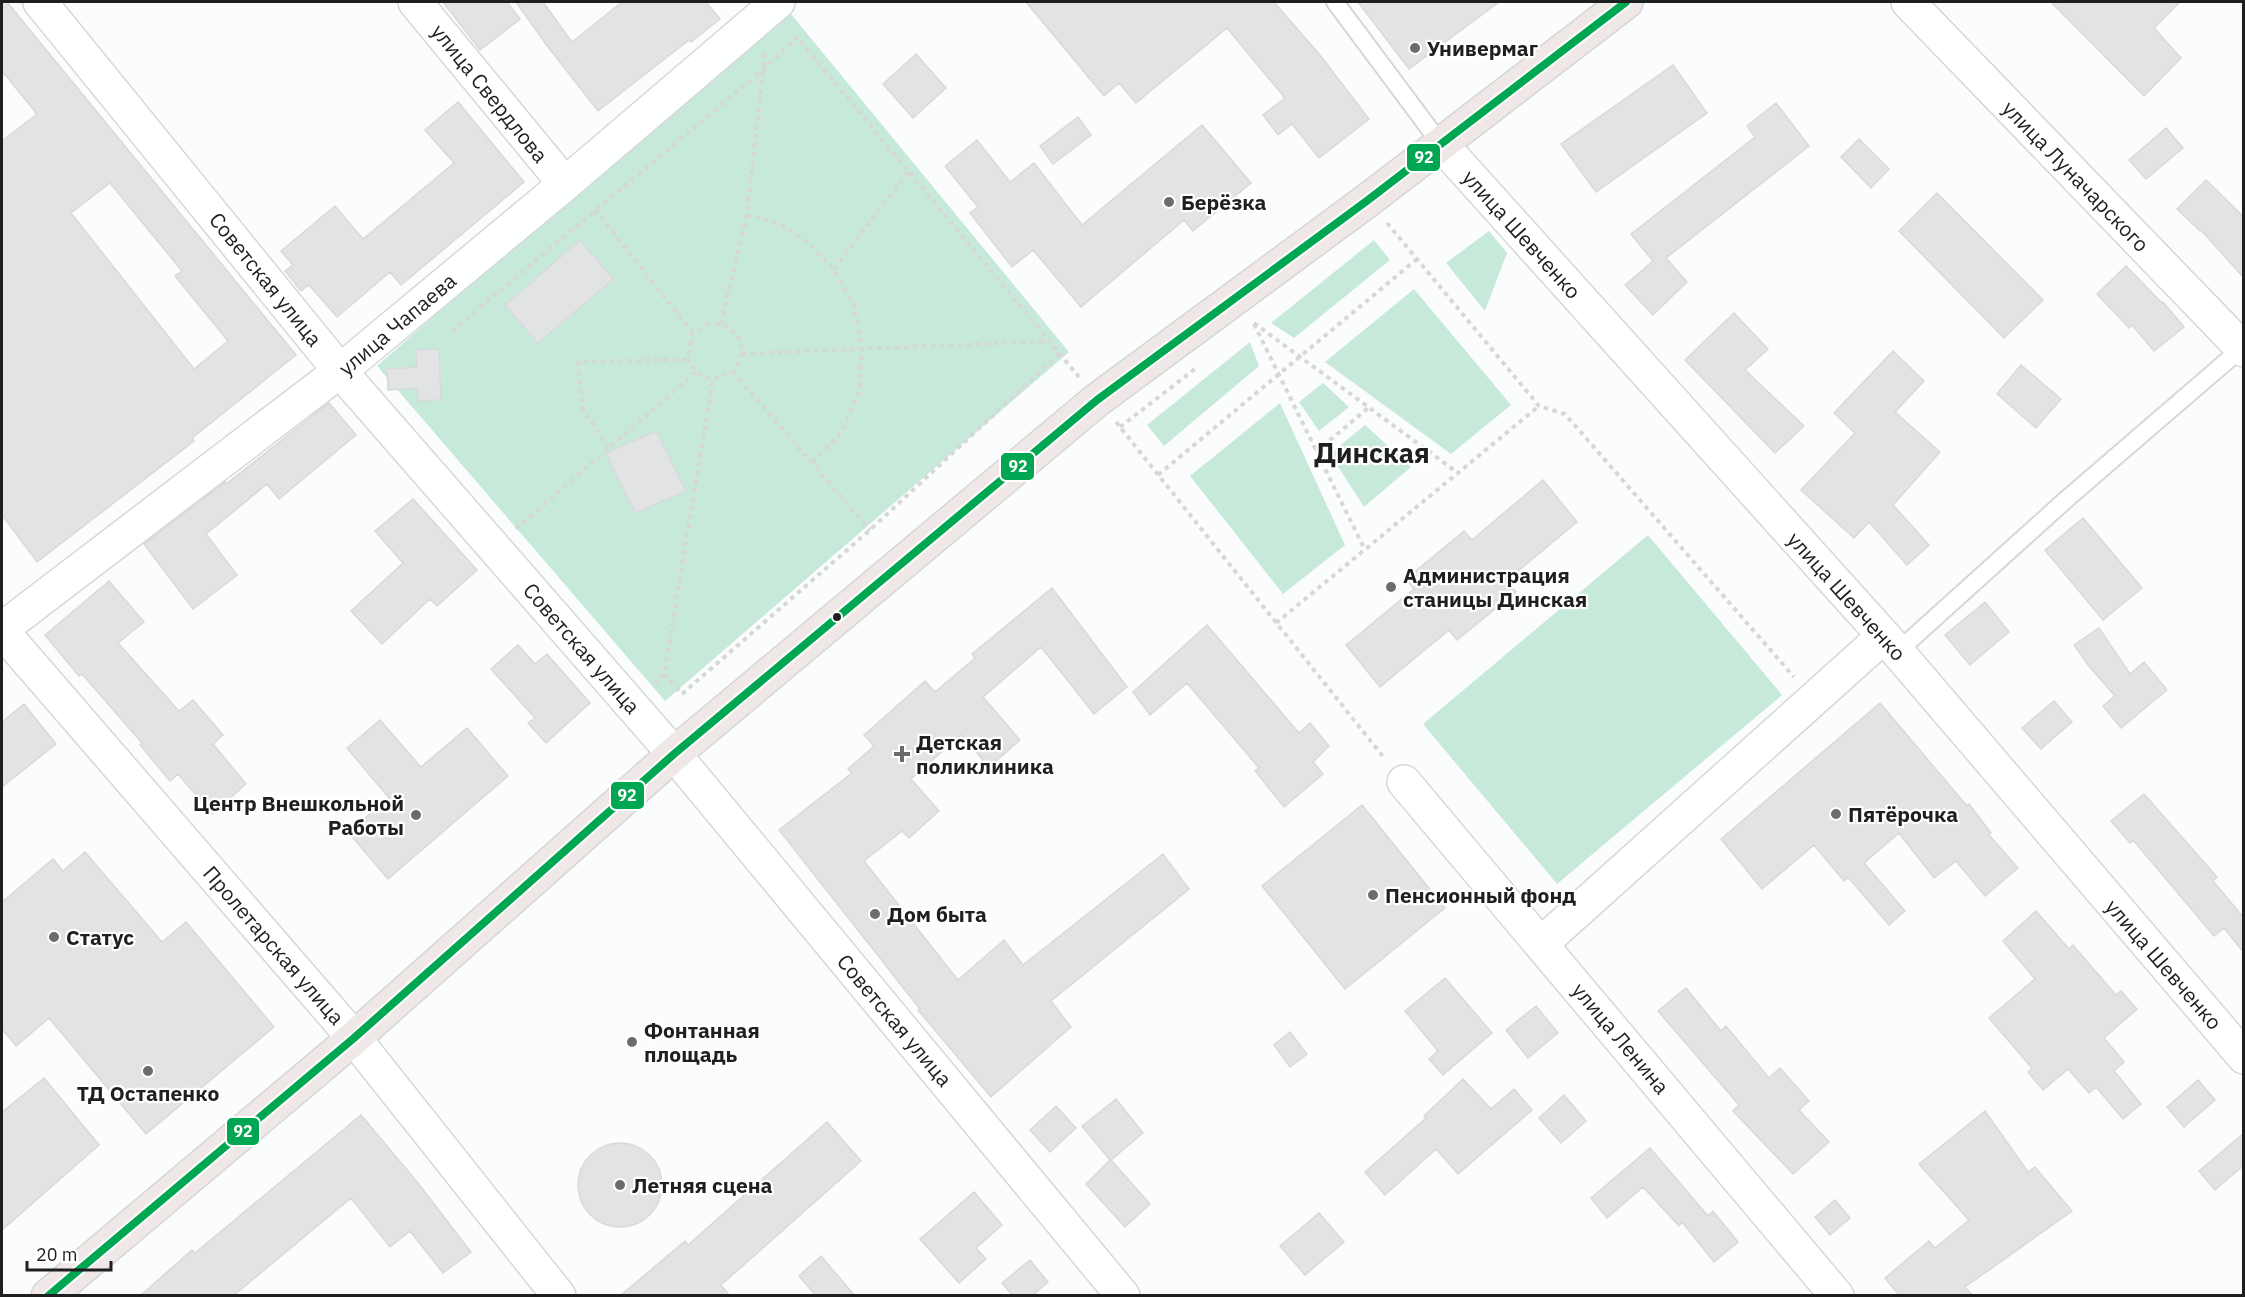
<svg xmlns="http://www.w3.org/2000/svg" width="2245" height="1297" font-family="'IBM Plex Sans',sans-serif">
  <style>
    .green { fill: #c7e9da }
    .building { fill: #e2e3e5; stroke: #d8d9db; stroke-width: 1.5; fill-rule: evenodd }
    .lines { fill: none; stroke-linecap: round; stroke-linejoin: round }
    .service-casing { stroke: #d6d7d9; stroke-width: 20 }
    .minor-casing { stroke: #d6d7d9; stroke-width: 36 }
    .primary-casing { stroke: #d5d6d7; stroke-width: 36 }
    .path { stroke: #d6d7d7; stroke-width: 4; stroke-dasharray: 4.5 4.5; stroke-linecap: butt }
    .service { stroke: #feffff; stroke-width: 16 }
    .minor { stroke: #feffff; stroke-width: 33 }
    .primary { stroke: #f0e8e6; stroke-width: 33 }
    .bus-1-casing { stroke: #fff; stroke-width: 12 }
    .bus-1 { stroke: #00a651; stroke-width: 8 }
    .poi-dot { fill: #6b6c6e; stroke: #fff; stroke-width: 2 }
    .bus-dot { fill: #1e1f21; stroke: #fff; stroke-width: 2 }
    .labels { text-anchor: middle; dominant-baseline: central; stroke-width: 4.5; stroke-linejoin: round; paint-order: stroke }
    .poi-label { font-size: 21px; font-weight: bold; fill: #1e1f21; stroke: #fff; text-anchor: start }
    .street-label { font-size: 21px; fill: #1e1f21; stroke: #fff }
    .district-label { font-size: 27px; font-weight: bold; fill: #1e1f21; stroke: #fff }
    .line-badge { stroke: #fff; stroke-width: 2 }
    .badge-label { font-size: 16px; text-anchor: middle; font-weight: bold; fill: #fff }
  </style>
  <rect width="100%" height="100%" fill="#fbfcfe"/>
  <path class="green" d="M 786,8 L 1069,352 L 665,701 L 377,366 Z
    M 1489,231 L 1507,253 L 1485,311 L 1446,263 Z
    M 1374,240 L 1390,260 L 1294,338 L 1271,323 Z
    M 1414,289 L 1511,405 L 1451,454 L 1325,362 Z
    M 1250,342 L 1259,366 L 1164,446 L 1147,425 Z
    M 1323,383 L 1349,407 L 1319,431 L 1299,402 Z
    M 1280,403 L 1345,545 L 1283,594 L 1190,476 Z
    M 1365,425 L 1411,467 L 1364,507 L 1330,454 Z
    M 1648,535 L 1782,695 L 1557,884 L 1423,724 Z"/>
  <path class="building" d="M 2,2 L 7,2 L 296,355 L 192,438 L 194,441 L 37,562 L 2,515 L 2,141 L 37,114 L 2,71 ZM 110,183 L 182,271 L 175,276 L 228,341 L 194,369 L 71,213 Z
    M 443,2 L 507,2 L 520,19 L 480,50 Z
    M 516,2 L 543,2 L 572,42 L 622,2 L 706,2 L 720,19 L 691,42 L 689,40 L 598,111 L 548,47 Z
    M 1026,2 L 1274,2 L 1320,55 L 1369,119 L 1319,158 L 1292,124 L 1278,135 L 1263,115 L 1285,98 L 1227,28 L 1136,103 L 1119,83 L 1104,96 Z
    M 1358,2 L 1499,2 L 1409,69 Z
    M 2051,2 L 2180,2 L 2154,28 L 2181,58 L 2144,96 Z
    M 916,54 L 946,88 L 913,118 L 883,84 Z
    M 1673,65 L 1707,113 L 1596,192 L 1561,144 Z
    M 458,102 L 524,182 L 401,285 L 390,272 L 337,317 L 309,285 L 301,291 L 285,271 L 293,265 L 281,251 L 335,206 L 363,239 L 454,163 L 425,130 Z
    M 1776,103 L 1809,146 L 1666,258 L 1687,282 L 1653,315 L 1625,285 L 1653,261 L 1631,234 L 1755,137 L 1747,126 Z
    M 1078,117 L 1091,135 L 1053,164 L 1040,146 Z
    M 1202,125 L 1251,183 L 1193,231 L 1184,220 L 1081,307 L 1033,250 L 1012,267 L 970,213 L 978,207 L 945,166 L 977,140 L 1010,182 L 1034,163 L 1082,225 Z
    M 2166,128 L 2183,148 L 2146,179 L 2129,160 Z
    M 1859,139 L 1889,169 L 1871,188 L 1841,157 Z
    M 2206,180 L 2244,217 L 2244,278 L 2200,229 L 2199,230 L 2177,209 Z
    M 1937,193 L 2043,300 L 2004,338 L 1899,231 Z
    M 580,240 L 613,279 L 538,343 L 505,305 Z
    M 2126,266 L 2162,303 L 2163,302 L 2184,327 L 2154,351 L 2132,325 L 2129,328 L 2097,294 Z
    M 1734,313 L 1768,349 L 1745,370 L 1804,426 L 1775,453 L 1685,360 Z
    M 439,349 L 441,400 L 418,401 L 418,388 L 388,390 L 387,369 L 417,367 L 416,350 Z
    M 1893,351 L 1924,381 L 1895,412 L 1940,452 L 1893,505 L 1929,545 L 1907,565 L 1869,522 L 1854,538 L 1801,490 L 1855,433 L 1834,413 Z
    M 2021,365 L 2061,399 L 2036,428 L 1997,394 Z
    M 329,403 L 356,435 L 279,499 L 267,484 L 206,534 L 237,575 L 193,609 L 144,544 L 225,482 L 226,484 Z
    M 656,431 L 686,491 L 635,513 L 606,453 Z
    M 1543,480 L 1577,522 L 1506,581 L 1516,592 L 1457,640 L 1449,630 L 1380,687 L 1346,645 L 1414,589 L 1406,579 L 1464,531 L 1472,540 Z
    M 413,499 L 477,570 L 437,606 L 430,599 L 382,644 L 351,611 L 403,563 L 375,531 Z
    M 2083,518 L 2142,588 L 2103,620 L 2045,550 Z
    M 109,581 L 144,622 L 118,643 L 179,711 L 193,700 L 223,735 L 213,744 L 246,784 L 212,814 L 178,774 L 170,781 L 140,745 L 142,743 L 82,674 L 79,676 L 45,635 Z
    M 1052,588 L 1127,687 L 1094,714 L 1041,647 L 983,697 L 1020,740 L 989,767 L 961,735 L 911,779 L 939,811 L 909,838 L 902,831 L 864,861 L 958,980 L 1004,940 L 1023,965 L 1163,854 L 1189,889 L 1051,1001 L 1071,1027 L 991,1097 L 918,1010 L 920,1009 L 779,830 L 852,773 L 848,769 L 874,746 L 864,735 L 925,681 L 935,692 L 975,658 L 972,654 Z
    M 1985,602 L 2009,632 L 1970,665 L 1945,635 Z
    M 1207,625 L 1299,733 L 1310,723 L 1329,746 L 1313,762 L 1323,774 L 1284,807 L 1255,771 L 1259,768 L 1187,683 L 1150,715 L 1133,692 Z
    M 2099,628 L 2130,674 L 2144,662 L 2167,690 L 2121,728 L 2103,706 L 2115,696 L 2088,665 L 2074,645 Z
    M 518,645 L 535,664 L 547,654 L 590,703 L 546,743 L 528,723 L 535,718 L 491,669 Z
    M 2054,701 L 2072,722 L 2041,749 L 2022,728 Z
    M 1880,703 L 1967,806 L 1969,804 L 1991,833 L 1989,835 L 2018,868 L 1985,896 L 1956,861 L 1934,878 L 1899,833 L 1864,863 L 1905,911 L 1889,925 L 1848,877 L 1844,881 L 1814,845 L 1762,889 L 1721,839 Z
    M 24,704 L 56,744 L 2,787 L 2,722 Z
    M 380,720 L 421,767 L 467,728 L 508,776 L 388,879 L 348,832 L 389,798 L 347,748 Z
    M 2144,794 L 2217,877 L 2213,881 L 2244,918 L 2244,953 L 2224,928 L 2214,936 L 2133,840 L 2130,843 L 2111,821 Z
    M 1362,805 L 1445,908 L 1345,989 L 1262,886 Z
    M 85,852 L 162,942 L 186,922 L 274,1027 L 146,1134 L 49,1018 L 16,1046 L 2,1029 L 2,902 L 53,859 L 63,871 Z
    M 2036,911 L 2069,949 L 2073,945 L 2116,995 L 2121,991 L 2137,1009 L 2104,1038 L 2124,1062 L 2114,1071 L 2141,1104 L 2123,1119 L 2096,1087 L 2089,1093 L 2068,1069 L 2043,1090 L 2028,1072 L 2032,1068 L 1989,1018 L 2035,979 L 2003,941 Z
    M 1445,978 L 1492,1033 L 1443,1075 L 1429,1059 L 1438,1051 L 1405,1011 Z
    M 1686,988 L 1721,1031 L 1726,1026 L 1769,1078 L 1780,1068 L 1809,1101 L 1799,1110 L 1829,1142 L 1793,1174 L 1733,1111 L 1739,1105 L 1658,1011 Z
    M 1536,1006 L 1558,1033 L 1528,1058 L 1506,1030 Z
    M 1290,1032 L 1307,1054 L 1290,1067 L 1274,1045 Z
    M 44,1078 L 99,1145 L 2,1230 L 2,1112 Z
    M 1463,1079 L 1491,1109 L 1514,1089 L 1532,1110 L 1458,1174 L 1436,1149 L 1385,1195 L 1365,1172 L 1426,1118 L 1424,1116 Z
    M 2198,1080 L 2215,1100 L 2184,1127 L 2167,1107 Z
    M 1564,1095 L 1586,1121 L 1561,1143 L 1539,1118 Z
    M 1116,1099 L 1143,1133 L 1111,1160 L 1150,1204 L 1125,1227 L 1086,1184 L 1110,1160 L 1082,1126 Z
    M 1056,1106 L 1076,1128 L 1050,1152 L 1030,1130 Z
    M 1985,1111 L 2028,1172 L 2035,1167 L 2072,1211 L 1965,1287 L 1973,1296 L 1900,1296 L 1885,1278 L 1929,1241 L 1935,1248 L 1969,1220 L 1919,1164 Z
    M 361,1115 L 418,1183 L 471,1252 L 443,1273 L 410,1231 L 390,1247 L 351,1198 L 233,1296 L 140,1296 L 192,1250 L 195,1253 Z
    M 827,1122 L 861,1161 L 721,1285 L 730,1296 L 620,1296 L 685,1241 L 688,1245 Z
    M 2244,1133 L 2244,1165 L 2215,1190 L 2199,1171 Z
    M578 1185a42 42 0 1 1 84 0a42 42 0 1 1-84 0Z
    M 1650,1148 L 1708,1216 L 1713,1211 L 1738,1242 L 1714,1262 L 1682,1222 L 1679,1226 L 1643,1187 L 1607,1218 L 1591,1198 Z
    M 974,1192 L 1002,1225 L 976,1248 L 986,1259 L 959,1283 L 920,1239 Z
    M 1835,1200 L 1850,1218 L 1830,1235 L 1815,1217 Z
    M 1319,1213 L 1344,1242 L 1305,1275 L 1280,1246 Z
    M 821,1256 L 855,1296 L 816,1296 L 799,1276 Z
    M 1030,1260 L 1048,1282 L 1032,1296 L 1013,1296 L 1002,1283 Z"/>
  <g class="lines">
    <g class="service-casing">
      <path id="service" d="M 1335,2 L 1440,143
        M 1897,652 L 2069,497 L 2242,348"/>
    </g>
    <g class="minor-casing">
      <path id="minor" d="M 40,2 L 340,371 L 674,754 L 1123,1296
        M 415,2 L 565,184
        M 1908,2 L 2244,350
        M 1440,143 L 1884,636 L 2244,1057
        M 2,629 L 340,371 L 565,184 L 778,2
        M 2,631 L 354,1038 L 559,1296
        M 1404,782 L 1837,1296
        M 1541,944 L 1884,636"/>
    </g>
    <g class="primary-casing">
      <path id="primary" d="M 48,1296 L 354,1038 L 674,754 L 1097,400 L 1368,200 L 1626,2"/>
    </g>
    <path class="path" d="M 595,210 L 693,333
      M 747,214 L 779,224 L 803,238 L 834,269 L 854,306 L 862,348 L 859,392 L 841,433 L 812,463
      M 1387,223 L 1539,406 L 1565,414 L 1794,677
      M 834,269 L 909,171
      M 1254,323 L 1458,473
      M 706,324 L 721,324 L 732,330 L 740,340 L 742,354 L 733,372 L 713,379 L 696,372 L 687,359 L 693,333 Z
      M 721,324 L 747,214 L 765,53
      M 1254,324 L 1365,550
      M 452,331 L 765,68 L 797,37 L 1079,377
      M 742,354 L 1049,341
      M 733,372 L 870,530
      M 1116,422 L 1385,759
      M 1120,427 L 1195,369
      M 609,448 L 583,410 L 578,362 L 687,359
      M 1316,452 L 1368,408
      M 1158,475 L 1417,259
      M 516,529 L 696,372
      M 1276,623 L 1539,406
      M 664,674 L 682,694 L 870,530 L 1060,353
      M 654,684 L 664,674 L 713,379"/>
    <use href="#service" class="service"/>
    <use href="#minor" class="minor"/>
    <use href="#primary" class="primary"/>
    <g class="bus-1-casing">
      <path id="bus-1" d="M 48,1296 L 354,1038 L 674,754 L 1097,400 L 1368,200 L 1626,2"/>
    </g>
    <use href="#bus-1" class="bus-1"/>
  </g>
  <g class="poi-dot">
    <circle cx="1415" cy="48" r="6"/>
    <circle cx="1169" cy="202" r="6"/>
    <circle cx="1391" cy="587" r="6"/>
    <path d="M899 745h6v6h6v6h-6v6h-6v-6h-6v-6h6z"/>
    <circle cx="1836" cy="814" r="6"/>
    <circle cx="416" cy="815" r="6"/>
    <circle cx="1373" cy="895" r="6"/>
    <circle cx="875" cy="914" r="6"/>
    <circle cx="54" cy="937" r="6"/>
    <circle cx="632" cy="1042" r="6"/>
    <circle cx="148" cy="1071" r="6"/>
    <circle cx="620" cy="1185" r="6"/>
  </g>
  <circle class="bus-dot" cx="837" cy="617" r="5"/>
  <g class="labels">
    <g class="poi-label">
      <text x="1427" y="48">Универмаг</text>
      <text x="1181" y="202">Берёзка</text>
      <text x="1403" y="575">Администрация<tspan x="1403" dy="24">станицы Динская</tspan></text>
      <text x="916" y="742">Детская<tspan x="916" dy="24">поликлиника</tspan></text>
      <text x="404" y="803" text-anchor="end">Центр Внешкольной<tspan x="404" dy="24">Работы</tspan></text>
      <text x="1848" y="814">Пятёрочка</text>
      <text x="1385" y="895">Пенсионный фонд</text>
      <text x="887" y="914">Дом быта</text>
      <text x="66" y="937">Статус</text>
      <text x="644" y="1030">Фонтанная<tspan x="644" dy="24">площадь</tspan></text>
      <text x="148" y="1093" text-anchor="middle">ТД Остапенко</text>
      <text x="632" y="1185">Летняя сцена</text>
    </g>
    <g class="street-label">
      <text transform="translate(490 93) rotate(51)">улица Свердлова</text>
      <text transform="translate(2076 176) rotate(46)">улица Луначарского</text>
      <text transform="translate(1522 234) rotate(48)">улица Шевченко</text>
      <text transform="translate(266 279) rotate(51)">Советская улица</text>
      <text transform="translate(397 324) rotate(-40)">улица Чапаева</text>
      <text transform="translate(1847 596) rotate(48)">улица Шевченко</text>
      <text transform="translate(582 648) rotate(49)">Советская улица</text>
      <text transform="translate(274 945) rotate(49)">Пролетарская улица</text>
      <text transform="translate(2164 964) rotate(49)">улица Шевченко</text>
      <text transform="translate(895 1020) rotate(50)">Советская улица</text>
      <text transform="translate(1621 1038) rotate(50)">улица Ленина</text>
    </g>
    <g class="district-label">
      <text x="1372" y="452">Динская</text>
    </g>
  </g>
  <g class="line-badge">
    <rect x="1406" y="143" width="35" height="29" rx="6" fill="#00a651"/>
    <rect x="1000" y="452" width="35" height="29" rx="6" fill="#00a651"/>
    <rect x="610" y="781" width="35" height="29" rx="6" fill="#00a651"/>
    <rect x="226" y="1117" width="34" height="29" rx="6" fill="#00a651"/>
  </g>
  <g class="badge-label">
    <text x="1424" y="163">92</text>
    <text x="1018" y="472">92</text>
    <text x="627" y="801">92</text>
    <text x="243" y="1137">92</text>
  </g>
  <rect width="2245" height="1297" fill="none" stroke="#1e1f21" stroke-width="6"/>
  <path d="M27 1261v9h84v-9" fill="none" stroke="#1e1f21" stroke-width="3"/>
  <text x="36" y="1261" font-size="18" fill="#1e1f21" stroke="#ffffff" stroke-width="4.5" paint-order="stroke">20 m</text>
</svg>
